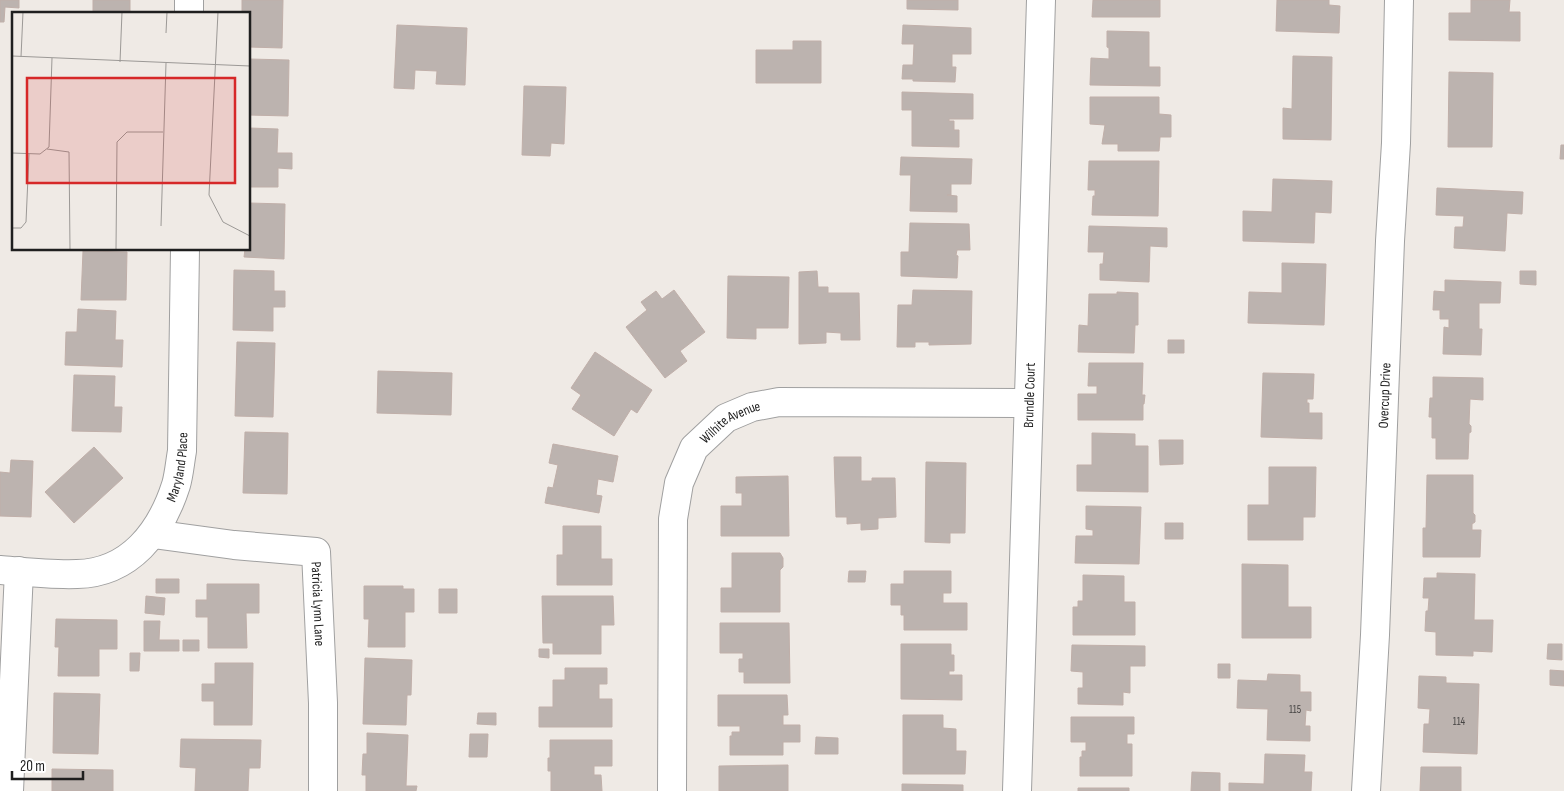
<svg xmlns="http://www.w3.org/2000/svg" width="1564" height="791" font-family="'Sofia Sans Condensed',sans-serif">
  <style>
    .building { fill: #bcb3af; stroke: #c0afa9 }
    .lines { fill: none; stroke-linecap: round; stroke-linejoin: round }
    .minor-casing { stroke: #a0a0a0; stroke-width: 30 }
    .minor { stroke: #fff; stroke-width: 28 }
    .labels { text-anchor: middle; dominant-baseline: central; stroke-width: 4.5; stroke-linejoin: round; paint-order: stroke }
    .number-label { font-size: 11px; fill: #464443 }
    .street-label { font-size: 14px; fill: #1f1f1f; stroke: #fff }
    .inset-road { fill: none; stroke: #9c9996; stroke-width: 1 }
    .view { fill: #d62828; fill-opacity: 0.15; stroke: #d62828; stroke-width: 2.5 }
    .inset-edge { fill: none; stroke: #1f1f1f; stroke-width: 2.5 }
  </style>
  <rect width="100%" height="100%" fill="#efeae5"/>
  <path class="building" d="M 0,0 L 19,0 L 19,8 L 5,7 L 4,22 L 0,22 Z
    M 93,0 L 130,0 L 130,14 L 93,14 Z
    M 242,0 L 283,0 L 282,48 L 249,47 L 249,14 L 242,14 Z
    M 907,0 L 958,0 L 958,10 L 907,9 Z
    M 1093,0 L 1160,0 L 1160,17 L 1092,17 Z
    M 1277,0 L 1329,0 L 1329,5 L 1340,6 L 1339,33 L 1276,31 Z
    M 1471,0 L 1510,0 L 1509,12 L 1520,12 L 1520,41 L 1449,40 L 1449,13 L 1471,13 Z
    M 397,25 L 467,28 L 465,85 L 436,84 L 437,71 L 415,70 L 414,89 L 394,88 Z
    M 903,25 L 971,28 L 971,54 L 952,54 L 952,67 L 956,67 L 955,82 L 913,81 L 913,79 L 902,79 L 903,65 L 913,65 L 914,44 L 902,44 Z
    M 1107,31 L 1149,32 L 1149,67 L 1160,67 L 1160,86 L 1090,85 L 1091,58 L 1109,59 L 1109,48 L 1107,47 Z
    M 793,41 L 821,41 L 821,83 L 756,83 L 756,50 L 793,50 Z
    M 1293,56 L 1332,57 L 1331,140 L 1283,139 L 1283,108 L 1292,109 Z
    M 249,59 L 289,60 L 288,116 L 249,115 Z
    M 1449,72 L 1493,73 L 1492,147 L 1448,147 Z
    M 524,86 L 566,87 L 564,144 L 551,143 L 550,156 L 522,155 Z
    M 902,92 L 973,94 L 973,119 L 949,119 L 949,121 L 954,121 L 954,130 L 959,130 L 959,147 L 912,146 L 912,110 L 902,110 Z
    M 1090,97 L 1159,97 L 1159,114 L 1171,115 L 1171,137 L 1160,137 L 1159,151 L 1118,151 L 1118,144 L 1102,144 L 1105,125 L 1090,124 Z
    M 249,128 L 278,129 L 277,153 L 292,153 L 292,169 L 278,168 L 278,187 L 249,187 Z
    M 1561,145 L 1564,145 L 1564,159 L 1560,159 Z
    M 901,157 L 972,159 L 971,184 L 951,184 L 951,195 L 947,195 L 957,196 L 957,212 L 910,211 L 911,175 L 900,175 Z
    M 1089,161 L 1159,161 L 1158,216 L 1092,215 L 1093,196 L 1095,196 L 1095,190 L 1088,190 Z
    M 1273,179 L 1332,181 L 1331,213 L 1315,212 L 1314,243 L 1243,241 L 1243,211 L 1272,212 Z
    M 1437,188 L 1523,192 L 1522,214 L 1507,213 L 1505,251 L 1454,248 L 1455,227 L 1463,227 L 1464,216 L 1436,215 Z
    M 249,203 L 285,204 L 284,259 L 244,257 L 245,249 L 249,249 Z
    M 910,223 L 969,224 L 970,250 L 957,250 L 956,255 L 958,256 L 957,278 L 901,276 L 901,252 L 909,252 Z
    M 1089,226 L 1167,228 L 1167,247 L 1150,246 L 1149,282 L 1100,280 L 1100,264 L 1103,264 L 1104,252 L 1088,252 Z
    M 83,251 L 127,252 L 126,300 L 81,300 Z
    M 1282,263 L 1326,264 L 1324,325 L 1248,323 L 1249,292 L 1282,293 Z
    M 234,270 L 274,271 L 274,291 L 285,291 L 285,307 L 273,307 L 273,331 L 233,330 Z
    M 817,271 L 818,287 L 828,287 L 828,293 L 859,293 L 860,340 L 841,340 L 841,333 L 826,332 L 826,343 L 799,344 L 799,272 Z
    M 1520,271 L 1536,271 L 1536,285 L 1520,284 Z
    M 728,276 L 789,277 L 788,328 L 756,328 L 756,339 L 727,338 Z
    M 1445,280 L 1501,282 L 1500,303 L 1479,303 L 1479,329 L 1482,329 L 1481,355 L 1443,354 L 1444,327 L 1449,328 L 1449,319 L 1440,319 L 1440,310 L 1433,310 L 1434,291 L 1445,292 Z
    M 674,290 L 705,332 L 680,351 L 687,361 L 665,378 L 626,327 L 647,310 L 641,302 L 656,291 L 662,299 Z
    M 913,290 L 972,291 L 971,344 L 929,345 L 929,342 L 915,342 L 915,347 L 897,347 L 898,305 L 912,305 Z
    M 1117,292 L 1138,293 L 1138,325 L 1135,325 L 1134,353 L 1078,352 L 1079,325 L 1088,326 L 1089,294 L 1117,294 Z
    M 78,309 L 116,311 L 115,340 L 123,340 L 122,367 L 65,365 L 66,332 L 77,332 Z
    M 1168,340 L 1184,340 L 1184,353 L 1168,353 Z
    M 237,342 L 275,343 L 273,417 L 235,416 Z
    M 595,352 L 652,390 L 637,413 L 631,409 L 614,436 L 572,409 L 581,395 L 571,388 Z
    M 1089,363 L 1143,363 L 1142,395 L 1145,395 L 1144,404 L 1143,404 L 1143,420 L 1078,420 L 1078,394 L 1097,394 L 1097,386 L 1088,386 Z
    M 378,371 L 452,373 L 451,415 L 377,413 Z
    M 1263,373 L 1314,374 L 1313,399 L 1307,399 L 1307,403 L 1309,403 L 1309,413 L 1322,413 L 1322,439 L 1261,437 Z
    M 74,375 L 115,376 L 114,407 L 122,407 L 121,432 L 72,431 Z
    M 1433,377 L 1483,378 L 1483,400 L 1470,399 L 1469,424 L 1471,426 L 1471,432 L 1469,433 L 1468,459 L 1436,459 L 1436,438 L 1432,438 L 1432,417 L 1429,417 L 1430,398 L 1433,398 Z
    M 245,432 L 288,433 L 287,494 L 243,493 Z
    M 1092,433 L 1135,434 L 1135,446 L 1148,446 L 1148,492 L 1077,491 L 1077,465 L 1092,465 Z
    M 1159,440 L 1183,440 L 1183,464 L 1160,465 Z
    M 553,444 L 618,456 L 613,482 L 598,479 L 596,495 L 602,496 L 599,513 L 545,503 L 548,487 L 553,488 L 558,465 L 549,463 Z
    M 94,447 L 123,478 L 74,523 L 45,492 Z
    M 834,457 L 861,457 L 861,481 L 872,481 L 872,478 L 895,478 L 896,517 L 878,518 L 878,529 L 861,530 L 861,523 L 847,524 L 847,517 L 836,517 Z
    M 11,460 L 33,461 L 31,517 L 0,516 L 0,472 L 10,473 Z
    M 926,462 L 966,463 L 965,533 L 950,533 L 950,543 L 925,542 Z
    M 1269,467 L 1316,467 L 1315,517 L 1303,517 L 1303,540 L 1248,540 L 1248,505 L 1269,505 Z
    M 1427,475 L 1473,475 L 1473,513 L 1475,515 L 1475,522 L 1472,524 L 1472,530 L 1481,530 L 1480,557 L 1423,557 L 1423,528 L 1426,528 Z
    M 788,476 L 789,536 L 721,536 L 721,506 L 742,506 L 742,493 L 736,493 L 736,477 Z
    M 1086,506 L 1141,507 L 1139,564 L 1075,563 L 1076,536 L 1093,536 L 1093,530 L 1086,529 Z
    M 1165,523 L 1183,523 L 1183,539 L 1165,539 Z
    M 563,526 L 601,526 L 601,559 L 612,559 L 612,585 L 557,585 L 557,555 L 563,555 Z
    M 732,553 L 780,553 L 783,558 L 783,567 L 780,570 L 780,612 L 721,612 L 721,588 L 732,588 Z
    M 1242,564 L 1288,565 L 1288,607 L 1311,607 L 1311,638 L 1242,638 Z
    M 849,571 L 866,571 L 865,582 L 848,582 Z
    M 904,571 L 951,571 L 951,593 L 943,593 L 943,603 L 967,603 L 967,630 L 904,630 L 904,615 L 901,615 L 901,605 L 891,605 L 891,584 L 904,584 Z
    M 1437,573 L 1475,574 L 1474,620 L 1493,620 L 1492,652 L 1473,651 L 1473,656 L 1436,655 L 1436,632 L 1425,631 L 1426,611 L 1428,611 L 1429,598 L 1423,598 L 1424,578 L 1437,578 Z
    M 1083,575 L 1124,576 L 1124,602 L 1135,602 L 1135,635 L 1073,635 L 1073,607 L 1078,607 L 1078,601 L 1083,601 Z
    M 156,579 L 179,579 L 179,593 L 156,593 Z
    M 207,584 L 259,584 L 259,613 L 246,613 L 247,648 L 208,648 L 208,617 L 196,617 L 196,600 L 207,600 Z
    M 364,586 L 403,586 L 403,589 L 414,589 L 414,612 L 405,612 L 405,647 L 368,647 L 369,619 L 364,619 Z
    M 439,589 L 457,589 L 457,613 L 439,613 Z
    M 146,596 L 165,598 L 164,615 L 145,613 Z
    M 542,596 L 613,596 L 614,625 L 601,625 L 601,654 L 553,654 L 553,643 L 543,643 Z
    M 56,619 L 117,620 L 117,649 L 99,649 L 99,676 L 58,676 L 59,647 L 55,647 Z
    M 144,621 L 160,621 L 159,640 L 179,640 L 179,651 L 144,651 Z
    M 720,623 L 789,623 L 790,683 L 744,683 L 744,672 L 739,672 L 739,659 L 743,659 L 743,653 L 720,653 Z
    M 183,640 L 199,640 L 199,651 L 183,651 Z
    M 901,644 L 951,644 L 951,655 L 954,655 L 954,671 L 949,671 L 949,675 L 962,675 L 962,700 L 901,699 Z
    M 1548,644 L 1562,644 L 1562,660 L 1547,659 Z
    M 1072,645 L 1145,646 L 1145,666 L 1130,666 L 1130,693 L 1123,692 L 1123,705 L 1078,704 L 1078,688 L 1083,688 L 1083,672 L 1071,671 Z
    M 539,649 L 549,649 L 549,658 L 539,657 Z
    M 130,653 L 140,653 L 139,671 L 130,671 Z
    M 365,658 L 412,660 L 411,695 L 407,695 L 406,725 L 363,724 Z
    M 215,663 L 253,663 L 252,725 L 214,725 L 214,701 L 202,701 L 202,684 L 215,684 Z
    M 1218,664 L 1230,664 L 1230,678 L 1218,678 Z
    M 565,668 L 607,668 L 607,684 L 599,684 L 599,699 L 612,699 L 612,727 L 539,727 L 539,707 L 553,707 L 553,680 L 565,680 Z
    M 1550,670 L 1564,671 L 1564,686 L 1550,685 Z
    M 1268,674 L 1300,675 L 1300,692 L 1311,692 L 1311,711 L 1306,710 L 1305,726 L 1310,726 L 1310,741 L 1267,740 L 1268,709 L 1237,708 L 1238,680 L 1267,681 Z
    M 1419,676 L 1446,677 L 1446,683 L 1479,684 L 1477,754 L 1423,752 L 1424,724 L 1429,724 L 1430,709 L 1418,708 Z
    M 54,693 L 100,694 L 98,754 L 53,753 Z
    M 718,695 L 787,695 L 788,715 L 783,715 L 783,725 L 800,725 L 800,742 L 783,742 L 783,755 L 730,755 L 730,736 L 732,736 L 732,732 L 740,732 L 740,726 L 718,726 Z
    M 478,713 L 496,713 L 496,725 L 477,724 Z
    M 903,715 L 943,715 L 943,728 L 956,729 L 956,751 L 966,751 L 965,774 L 903,774 Z
    M 1071,717 L 1134,717 L 1134,734 L 1127,734 L 1127,744 L 1132,744 L 1132,776 L 1080,776 L 1080,757 L 1082,757 L 1082,751 L 1086,751 L 1086,742 L 1071,742 Z
    M 367,733 L 408,735 L 406,786 L 417,786 L 416,791 L 366,791 L 366,775 L 362,775 L 363,754 L 367,754 Z
    M 470,734 L 488,734 L 487,757 L 469,757 Z
    M 816,737 L 838,738 L 838,754 L 815,754 Z
    M 181,739 L 261,740 L 260,768 L 249,768 L 248,791 L 195,791 L 196,768 L 180,767 Z
    M 550,740 L 612,740 L 612,766 L 594,766 L 594,775 L 601,775 L 602,791 L 551,791 L 551,771 L 548,771 L 548,758 L 550,758 Z
    M 1265,754 L 1305,755 L 1304,772 L 1312,772 L 1311,791 L 1229,791 L 1229,783 L 1264,784 Z
    M 788,765 L 788,791 L 719,791 L 719,766 Z
    M 1421,767 L 1461,767 L 1461,791 L 1420,791 Z
    M 52,769 L 113,770 L 113,791 L 52,791 Z
    M 1192,772 L 1220,773 L 1220,791 L 1191,791 Z
    M 902,784 L 963,785 L 963,791 L 902,791 Z
    M 1078,788 L 1129,788 L 1129,791 L 1078,791 Z"/>
  <g class="lines">
    <g class="minor-casing">
      <g id="minor">
        <path d="M 189,14 L 189,0"/>
        <path id="s1" d="M 153,534 L 234,545 L 316,552 L 323,703 L 323,791"/>
        <path id="s2" d="M 0,570 C 25,572 52,575 77,574 C 130,573 161,532 176,485 C 179,475 180,462 182,451 L 185,249"/>
        <path d="M 9,791 L 19,571"/>
        <path id="s3" d="M 672,791 L 673,519 L 679,483 L 694,448 L 726,418 L 752,407 L 779,402 L 1028,403"/>
        <path id="s4" d="M 1017,791 L 1041,0"/>
        <path id="s5" d="M 1366,791 L 1375,635 L 1390,241 L 1396,143 L 1399,0"/>
      </g>
    </g>
    <use href="#minor" class="minor"/>
  </g>
  <g class="labels">
    <g class="number-label">
      <text x="1295" y="709">115</text>
      <text x="1459" y="721">114</text>
    </g>
    <g class="street-label">
      <text stroke="none"><textPath href="#s4" startOffset="396">Brundle Court</textPath></text>
      <text stroke="none"><textPath href="#s5" startOffset="396">Overcup Drive</textPath></text>
      <text stroke="none"><textPath href="#s3" startOffset="392">Wilhite Avenue</textPath></text>
      <text stroke="none"><textPath href="#s2" startOffset="238">Maryland Place</textPath></text>
      <text stroke="none"><textPath href="#s1" startOffset="216">Patricia Lynn Lane</textPath></text>
    </g>
  </g>
  <g transform="translate(12 12)">
    <rect width="238" height="238" fill="#efeae5"/>
    <path class="inset-road" d="M 206,0 L 197,183 L 211,210 L 238,224M 154,21 L 155,0M 0,44 L 238,54M 9,45 L 11,0M 108,50 L 110,0M 35,137 L 57,140 L 58,237M 0,141 L 28,142 L 37,135 L 40,46M 149,214 L 154,51M 0,216 L 9,216 L 14,210 L 17,142M 104,237 L 105,130 L 115,120 L 151,120"/>
    <path class="view" d="M 15,66 L 223,66 L 223,171 L 15,171 Z"/>
    <rect width="238" height="238" class="inset-edge"/>
  </g>
  <path d="M12 771v8h71v-8" fill="none" stroke="#1f1f1f" stroke-width="2.5"/>
  <text x="20" y="771" font-size="15" fill="#1f1f1f" stroke="#ffffff" stroke-width="4" paint-order="stroke">20 m</text>
</svg>
